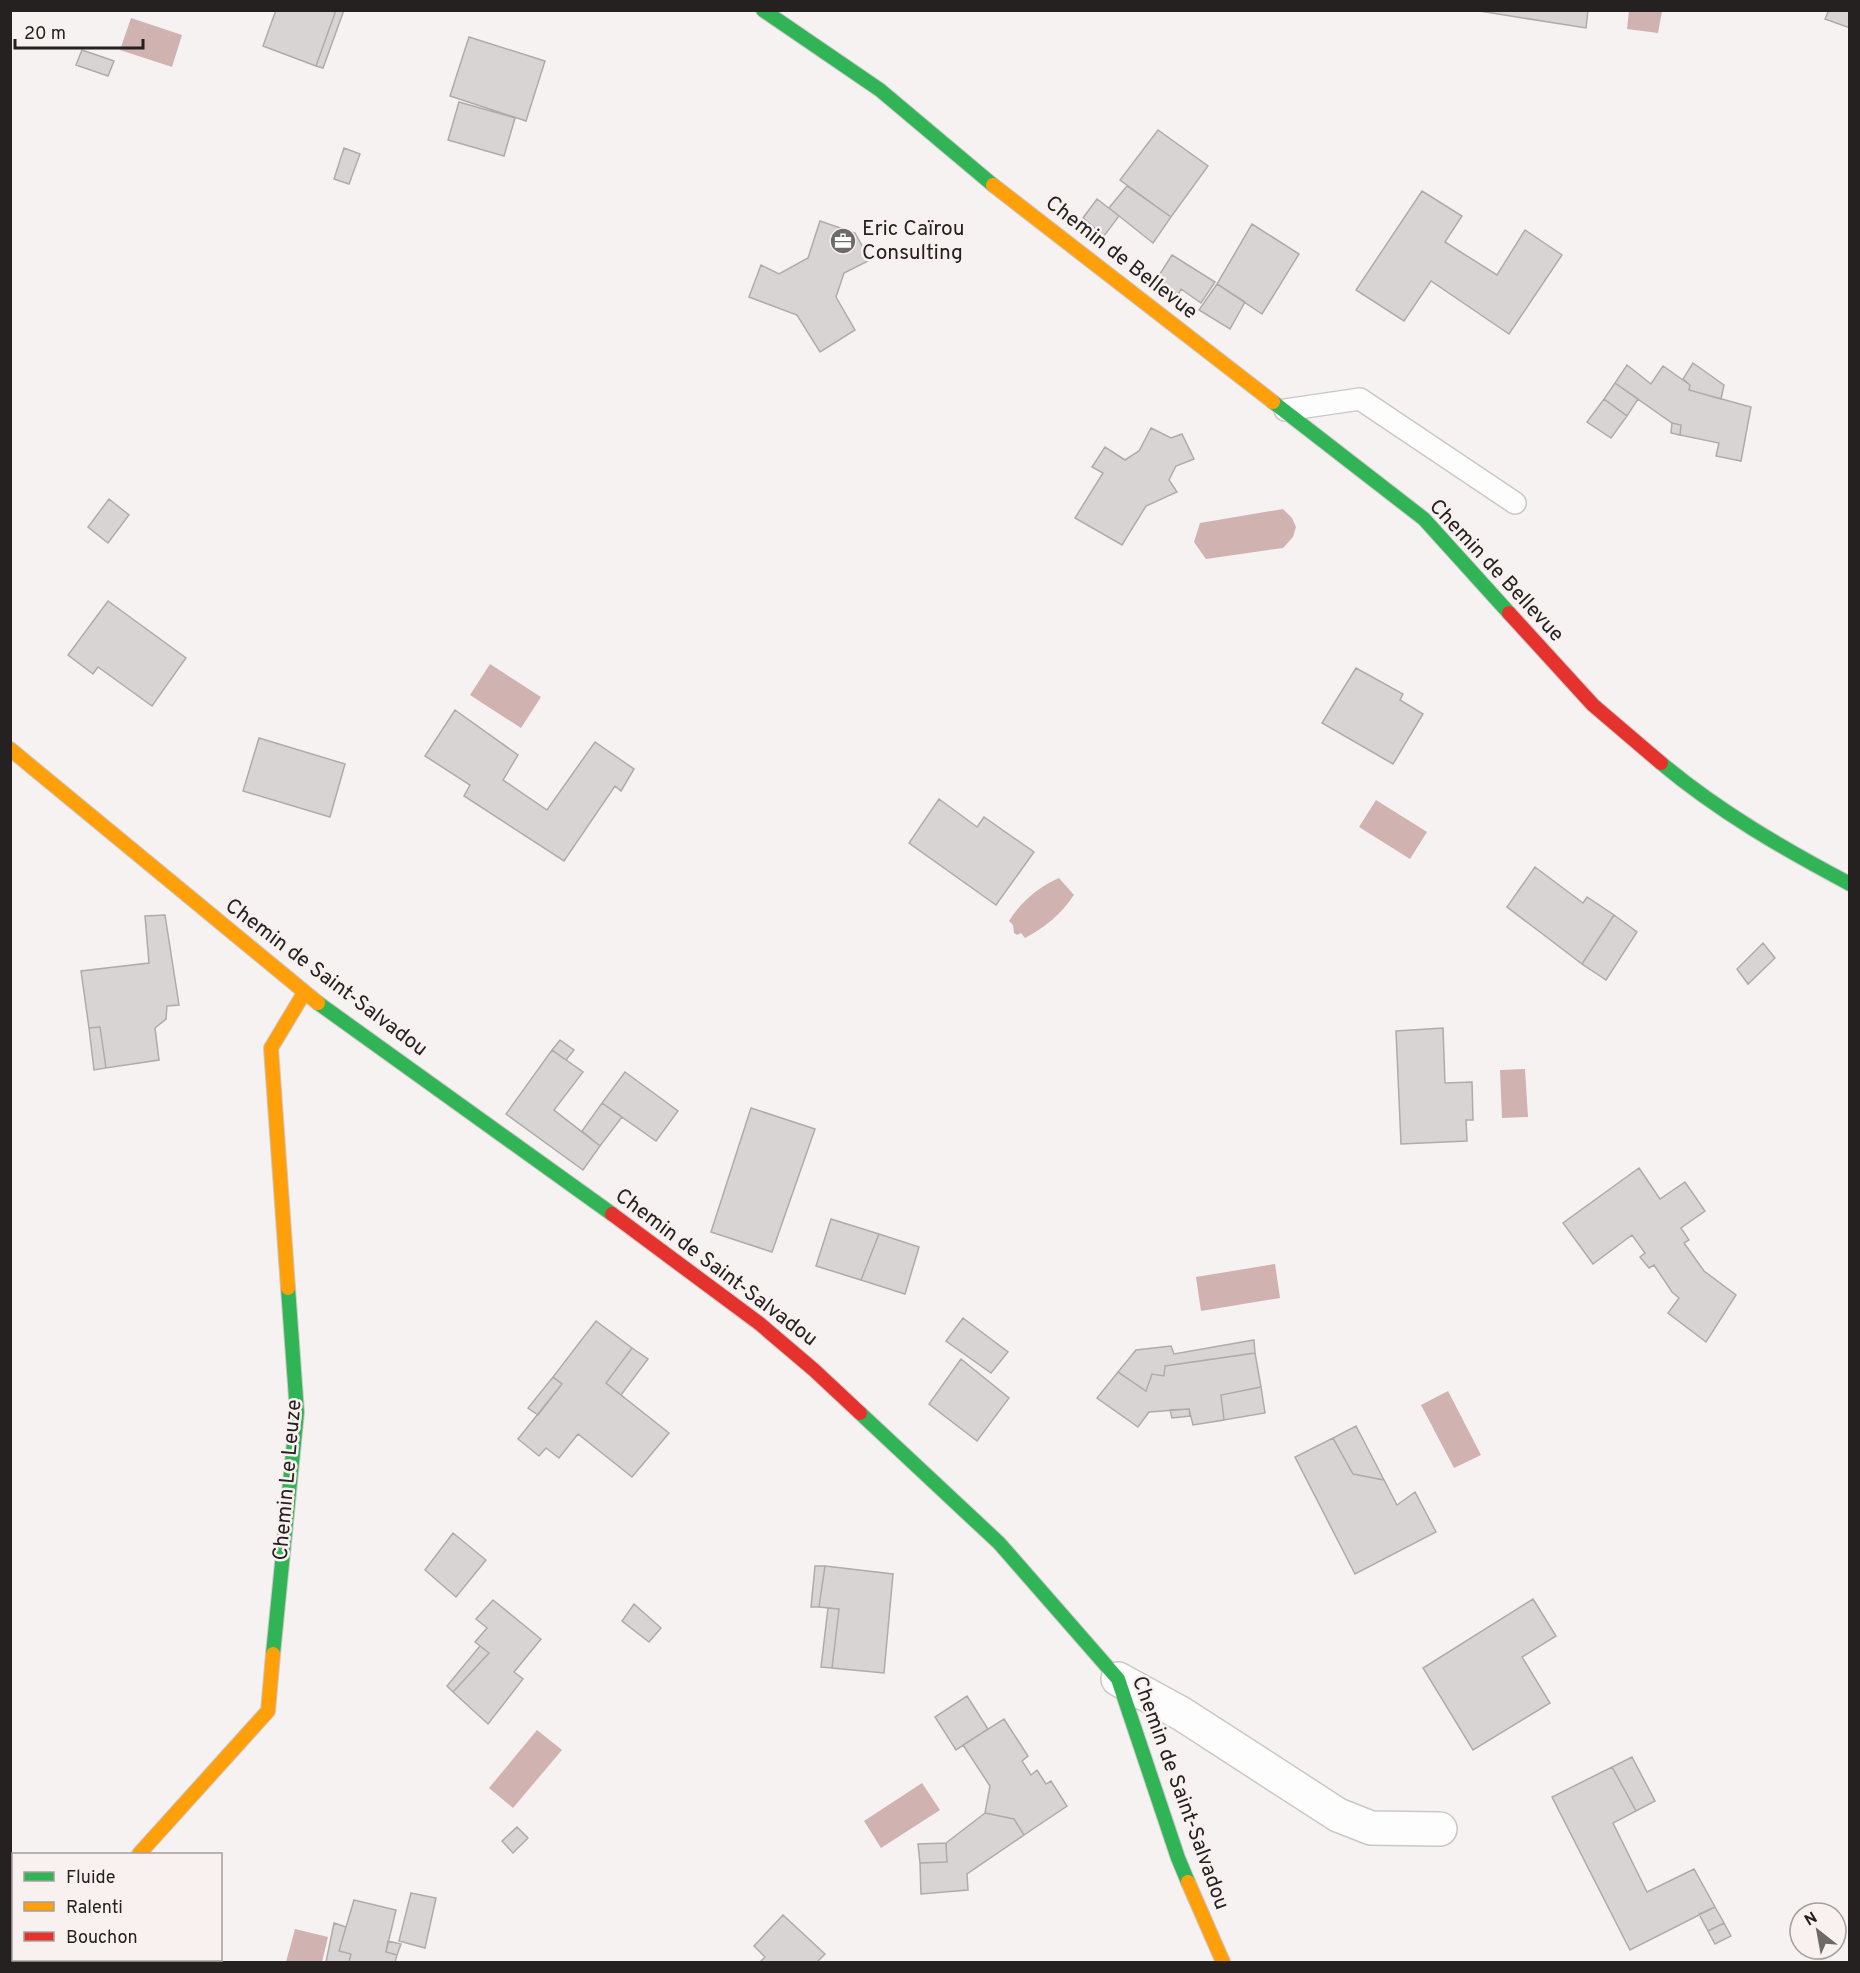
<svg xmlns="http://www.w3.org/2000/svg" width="1860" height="1973" font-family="Overpass,sans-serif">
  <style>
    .water { fill: #d0b2b0 }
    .building { fill: #d8d4d4; stroke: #aeabab; stroke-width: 1.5 }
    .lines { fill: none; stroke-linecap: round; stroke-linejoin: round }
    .lane-casing { stroke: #cbc7c7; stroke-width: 24 }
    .street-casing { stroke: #cbc7c7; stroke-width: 36 }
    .fast-casing { stroke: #cbc7c7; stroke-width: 16 }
    .slow-casing { stroke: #cbc7c7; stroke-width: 16 }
    .jam-casing { stroke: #cbc7c7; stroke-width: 16 }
    .lane { stroke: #fefdfd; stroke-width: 21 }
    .street { stroke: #fefdfd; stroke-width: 33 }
    .fast { stroke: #30b455; stroke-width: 14 }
    .slow { stroke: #ff9f0a; stroke-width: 14 }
    .jam { stroke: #e5322d; stroke-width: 14 }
    .labels { text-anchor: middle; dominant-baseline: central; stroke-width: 5; stroke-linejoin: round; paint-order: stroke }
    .poi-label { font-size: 21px; fill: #242120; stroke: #f9f1f0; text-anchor: start }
    .street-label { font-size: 21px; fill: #242120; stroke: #f9f1f0 }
  </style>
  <rect width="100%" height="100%" fill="#f7f2f2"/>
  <path class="water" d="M 1629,11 L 1662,11 L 1658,33 L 1627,29 Z
    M 131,18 L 182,35 L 172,67 L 120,50 Z
    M 1283,509 L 1292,518 L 1296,527 L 1293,537 L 1283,548 L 1206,559 L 1194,542 L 1200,523 Z
    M 490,664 L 541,697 L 521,728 L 470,695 Z
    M 1376,800 L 1427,832 L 1410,859 L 1359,827 Z
    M 1059,878 L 1074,895 C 1061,914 1046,927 1025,938 L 1021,933 L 1017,935 L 1014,933 L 1013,925 L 1009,921 C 1021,902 1038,887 1059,878 Z
    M 1525,1069 L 1528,1117 L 1502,1118 L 1500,1070 Z
    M 1275,1264 L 1280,1298 L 1201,1311 L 1196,1277 Z
    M 1448,1391 L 1481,1455 L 1454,1468 L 1421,1405 Z
    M 537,1730 L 562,1750 L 513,1808 L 489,1788 Z
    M 922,1783 L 940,1810 L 881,1848 L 864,1821 Z
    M 295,1929 L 328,1937 L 322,1962 L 286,1962 Z"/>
  <path class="building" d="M 276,10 L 336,10 L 316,66 L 263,46 Z
    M 336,10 L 344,10 L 323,68 L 316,66 Z
    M 1473,10 L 1588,10 L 1586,28 Z
    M 1829,10 L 1850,10 L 1850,28 L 1825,19 Z
    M 469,37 L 545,61 L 526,121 L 450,96 Z
    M 82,50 L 114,61 L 108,76 L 76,65 Z
    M 459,102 L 515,118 L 504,156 L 448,140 Z
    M 1158,130 L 1208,166 L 1171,217 L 1120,180 Z
    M 344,148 L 360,154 L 349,184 L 334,179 Z
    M 1127,186 L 1171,217 L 1153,243 L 1109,208 Z
    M 1422,191 L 1462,216 L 1445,242 L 1497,275 L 1525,230 L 1562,255 L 1509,334 L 1431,281 L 1404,321 L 1356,290 Z
    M 1097,199 L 1119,216 L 1104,236 L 1083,218 Z
    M 820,221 L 855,233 L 870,260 L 844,273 L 836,297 L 855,330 L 820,352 L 797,315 L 749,297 L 761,265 L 779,274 L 808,258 Z
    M 1252,224 L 1299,254 L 1262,314 L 1217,284 Z
    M 1172,255 L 1215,282 L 1201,303 L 1181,289 L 1178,295 L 1156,280 Z
    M 1217,284 L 1245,302 L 1230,329 L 1199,310 Z
    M 1693,363 L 1724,385 L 1721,399 L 1689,390 L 1690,385 L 1683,379 Z
    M 1627,365 L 1651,384 L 1663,366 L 1690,385 L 1689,390 L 1751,407 L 1741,461 L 1716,456 L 1719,443 L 1680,435 L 1681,425 L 1672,423 L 1615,383 Z
    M 1615,383 L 1638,399 L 1627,416 L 1604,399 Z
    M 1604,399 L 1627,416 L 1611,438 L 1587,422 Z
    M 1672,423 L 1681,425 L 1680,435 L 1671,433 Z
    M 1151,428 L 1171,438 L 1182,434 L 1194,459 L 1176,466 L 1169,480 L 1177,492 L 1146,506 L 1122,545 L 1075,518 L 1103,473 L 1092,467 L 1105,447 L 1125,460 L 1139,451 Z
    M 109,499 L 129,515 L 108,543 L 88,527 Z
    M 108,601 L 186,658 L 152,706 L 98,667 L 93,674 L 68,655 Z
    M 1356,668 L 1403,694 L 1400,700 L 1423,714 L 1393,764 L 1322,723 Z
    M 455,710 L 518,755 L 503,780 L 547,810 L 595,742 L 634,769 L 621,791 L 615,786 L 564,861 L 464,796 L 470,785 L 425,756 Z
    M 259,738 L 345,764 L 330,817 L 243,791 Z
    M 939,799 L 977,827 L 984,817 L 1034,852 L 996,905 L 909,843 Z
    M 1535,867 L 1583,903 L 1587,897 L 1614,915 L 1582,964 L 1507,907 Z
    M 165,915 L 179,1005 L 167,1006 L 166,1019 L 155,1028 L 159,1060 L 106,1068 L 100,1027 L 89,1028 L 81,971 L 149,963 L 145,916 Z
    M 1614,915 L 1637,932 L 1606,980 L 1582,964 Z
    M 1763,943 L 1775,958 L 1748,984 L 1737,969 Z
    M 100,1027 L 106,1068 L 94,1070 L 89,1028 Z
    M 1443,1028 L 1445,1083 L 1472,1082 L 1473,1120 L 1466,1120 L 1467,1141 L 1401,1144 L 1396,1031 Z
    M 560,1040 L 574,1050 L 566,1060 L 552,1050 Z
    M 552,1050 L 583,1072 L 554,1110 L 600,1146 L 583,1170 L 506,1114 Z
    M 625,1072 L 678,1111 L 656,1141 L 602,1103 Z
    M 602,1103 L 622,1117 L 600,1146 L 582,1131 Z
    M 751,1108 L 815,1129 L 772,1252 L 711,1232 Z
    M 1639,1168 L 1660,1199 L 1685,1182 L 1705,1211 L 1681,1228 L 1689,1240 L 1684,1243 L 1704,1271 L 1736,1295 L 1706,1342 L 1668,1313 L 1679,1298 L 1672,1292 L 1654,1265 L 1649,1268 L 1640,1257 L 1645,1253 L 1632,1235 L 1593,1264 L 1563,1223 Z
    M 831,1219 L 879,1234 L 861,1280 L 816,1266 Z
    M 879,1234 L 919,1247 L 905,1294 L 861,1280 Z
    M 963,1318 L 1008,1352 L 991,1373 L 946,1341 Z
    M 596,1321 L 632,1348 L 606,1383 L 669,1433 L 632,1477 L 578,1434 L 559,1458 L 546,1448 L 539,1456 L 518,1439 L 562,1384 L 553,1377 Z
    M 1254,1340 L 1255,1353 L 1165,1366 L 1164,1376 L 1152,1374 L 1146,1391 L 1118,1372 L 1136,1350 L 1171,1346 L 1174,1354 Z
    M 632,1348 L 648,1359 L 621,1395 L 606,1383 Z
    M 1255,1353 L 1261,1387 L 1221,1395 L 1224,1420 L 1193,1425 L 1189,1409 L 1149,1412 L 1138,1427 L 1097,1398 L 1118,1372 L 1146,1391 L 1152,1374 L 1164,1376 L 1165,1366 Z
    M 961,1359 L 1009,1398 L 977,1441 L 929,1404 Z
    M 553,1377 L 562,1384 L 538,1415 L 528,1408 Z
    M 1261,1387 L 1265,1413 L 1224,1420 L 1221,1395 Z
    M 1189,1409 L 1190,1416 L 1172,1418 L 1170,1410 Z
    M 1356,1426 L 1384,1480 L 1353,1474 L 1333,1438 Z
    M 1333,1438 L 1353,1474 L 1384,1480 L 1397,1505 L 1415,1492 L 1436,1532 L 1355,1574 L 1295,1457 Z
    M 453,1533 L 486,1560 L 456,1597 L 425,1570 Z
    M 815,1566 L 825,1566 L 819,1607 L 811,1607 Z
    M 825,1566 L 893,1574 L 884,1673 L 832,1668 L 839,1609 L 819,1607 Z
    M 1533,1599 L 1556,1636 L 1522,1657 L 1550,1703 L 1473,1750 L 1423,1668 Z
    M 493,1600 L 541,1639 L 514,1672 L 523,1679 L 488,1724 L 453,1692 L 489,1653 L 475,1642 L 487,1628 L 476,1619 Z
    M 634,1604 L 661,1628 L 649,1642 L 622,1621 Z
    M 828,1608 L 839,1609 L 832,1668 L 821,1667 Z
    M 480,1646 L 489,1653 L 453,1692 L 447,1686 Z
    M 967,1696 L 988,1729 L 956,1750 L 935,1717 Z
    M 1004,1719 L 1028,1756 L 1022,1761 L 1031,1775 L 1037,1770 L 1046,1784 L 1051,1781 L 1067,1806 L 1024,1835 L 1014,1819 L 985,1813 L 990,1786 L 963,1745 Z
    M 1632,1757 L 1655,1801 L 1636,1811 L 1612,1767 Z
    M 1612,1767 L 1636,1811 L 1613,1823 L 1647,1892 L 1694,1869 L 1715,1907 L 1630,1950 L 1552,1797 Z
    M 985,1813 L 1014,1819 L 1024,1835 L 967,1874 L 968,1890 L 921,1894 L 920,1863 L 947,1862 L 946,1843 Z
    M 517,1827 L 528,1838 L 513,1853 L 502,1841 Z
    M 946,1843 L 947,1862 L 920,1863 L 918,1844 Z
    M 411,1893 L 436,1898 L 425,1948 L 399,1941 Z
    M 354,1900 L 396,1910 L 386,1952 L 397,1955 L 395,1962 L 349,1962 L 351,1954 L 339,1951 Z
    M 1715,1907 L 1724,1923 L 1708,1931 L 1699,1914 Z
    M 783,1915 L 825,1954 L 817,1962 L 760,1962 L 765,1957 L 754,1946 Z
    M 334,1923 L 346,1927 L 339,1951 L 351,1954 L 349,1962 L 326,1962 Z
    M 1724,1923 L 1731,1936 L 1715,1944 L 1708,1931 Z
    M 388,1941 L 401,1944 L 397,1955 L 386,1952 Z"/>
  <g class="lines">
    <g class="lane-casing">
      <path id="lane" d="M 1285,410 L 1360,399 L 1515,503"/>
    </g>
    <g class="street-casing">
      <path id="street" d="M 1118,1679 L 1182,1714 L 1338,1815 L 1371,1828 L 1440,1829
        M 43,1962 L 45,1960"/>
    </g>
    <g class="fast-casing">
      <path id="fast" d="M 763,10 L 880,90 L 993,185
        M 1273,402 L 1424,519 L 1509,613
        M 1661,763 C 1718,811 1784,849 1850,884
        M 318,1003 L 612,1214
        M 860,1413 L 999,1543 L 1118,1679 L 1178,1858 L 1188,1882
        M 273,1654 L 297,1412 L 288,1288"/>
    </g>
    <g class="slow-casing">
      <path id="slow" d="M 993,185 L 1273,402
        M 10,749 L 318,1003
        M 288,1288 L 271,1048 L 304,993
        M 139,1854 L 268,1711 L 273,1654
        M 1188,1882 L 1223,1962"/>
    </g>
    <g class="jam-casing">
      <path id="jam" d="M 1509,613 L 1593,705 L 1661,763
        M 612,1214 L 760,1324 L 814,1370 L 860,1413"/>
    </g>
    <use href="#lane" class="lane"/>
    <use href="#street" class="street"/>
    <use href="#fast" class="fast"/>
    <use href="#slow" class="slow"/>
    <use href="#jam" class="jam"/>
  </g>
  <defs>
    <g id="office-disc" transform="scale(1.35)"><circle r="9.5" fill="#6e6a6a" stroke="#f9f1f0"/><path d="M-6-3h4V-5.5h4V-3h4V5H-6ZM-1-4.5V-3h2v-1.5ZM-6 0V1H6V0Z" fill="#fff"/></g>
  </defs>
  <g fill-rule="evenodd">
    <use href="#office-disc" x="843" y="241"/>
  </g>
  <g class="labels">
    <g class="poi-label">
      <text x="862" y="229">Eric Caïrou<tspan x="862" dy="24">Consulting</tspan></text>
    </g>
    <g class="street-label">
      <text transform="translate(1121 258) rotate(38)">Chemin de Bellevue</text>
      <text transform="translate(1496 571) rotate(47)">Chemin de Bellevue</text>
      <text transform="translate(326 978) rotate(37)">Chemin de Saint-Salvadou</text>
      <text transform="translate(716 1268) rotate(37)">Chemin de Saint-Salvadou</text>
      <text transform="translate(288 1480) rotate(-85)">Chemin Le Leuze</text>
      <text transform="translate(1180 1793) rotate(70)">Chemin de Saint-Salvadou</text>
    </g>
  </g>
  <rect width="1860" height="1973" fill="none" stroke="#242120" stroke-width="24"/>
  <rect x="12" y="1853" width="210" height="108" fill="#f9f1f0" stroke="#a49e9d" stroke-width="1.5"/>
  <rect x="24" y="1872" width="30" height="9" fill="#30b455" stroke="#a49e9d" stroke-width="1.5"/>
  <text x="66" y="1883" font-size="18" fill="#242120">Fluide</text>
  <rect x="24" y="1902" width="30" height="9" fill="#ff9f0a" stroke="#a49e9d" stroke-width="1.5"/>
  <text x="66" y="1913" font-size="18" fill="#242120">Ralenti</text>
  <rect x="24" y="1932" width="30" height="9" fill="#e5322d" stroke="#a49e9d" stroke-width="1.5"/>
  <text x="66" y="1943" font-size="18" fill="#242120">Bouchon</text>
  <g transform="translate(1818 1931) rotate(329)"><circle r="28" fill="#f9f1f0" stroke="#a49e9d" stroke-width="1.5"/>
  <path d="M0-4.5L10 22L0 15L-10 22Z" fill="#6e6a6a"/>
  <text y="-9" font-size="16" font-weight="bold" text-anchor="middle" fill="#242120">N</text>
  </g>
  <path d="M15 39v9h128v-9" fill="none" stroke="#242120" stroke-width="3"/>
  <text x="24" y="39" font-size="18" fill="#242120" stroke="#f9f1f0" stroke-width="4.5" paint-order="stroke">20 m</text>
</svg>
